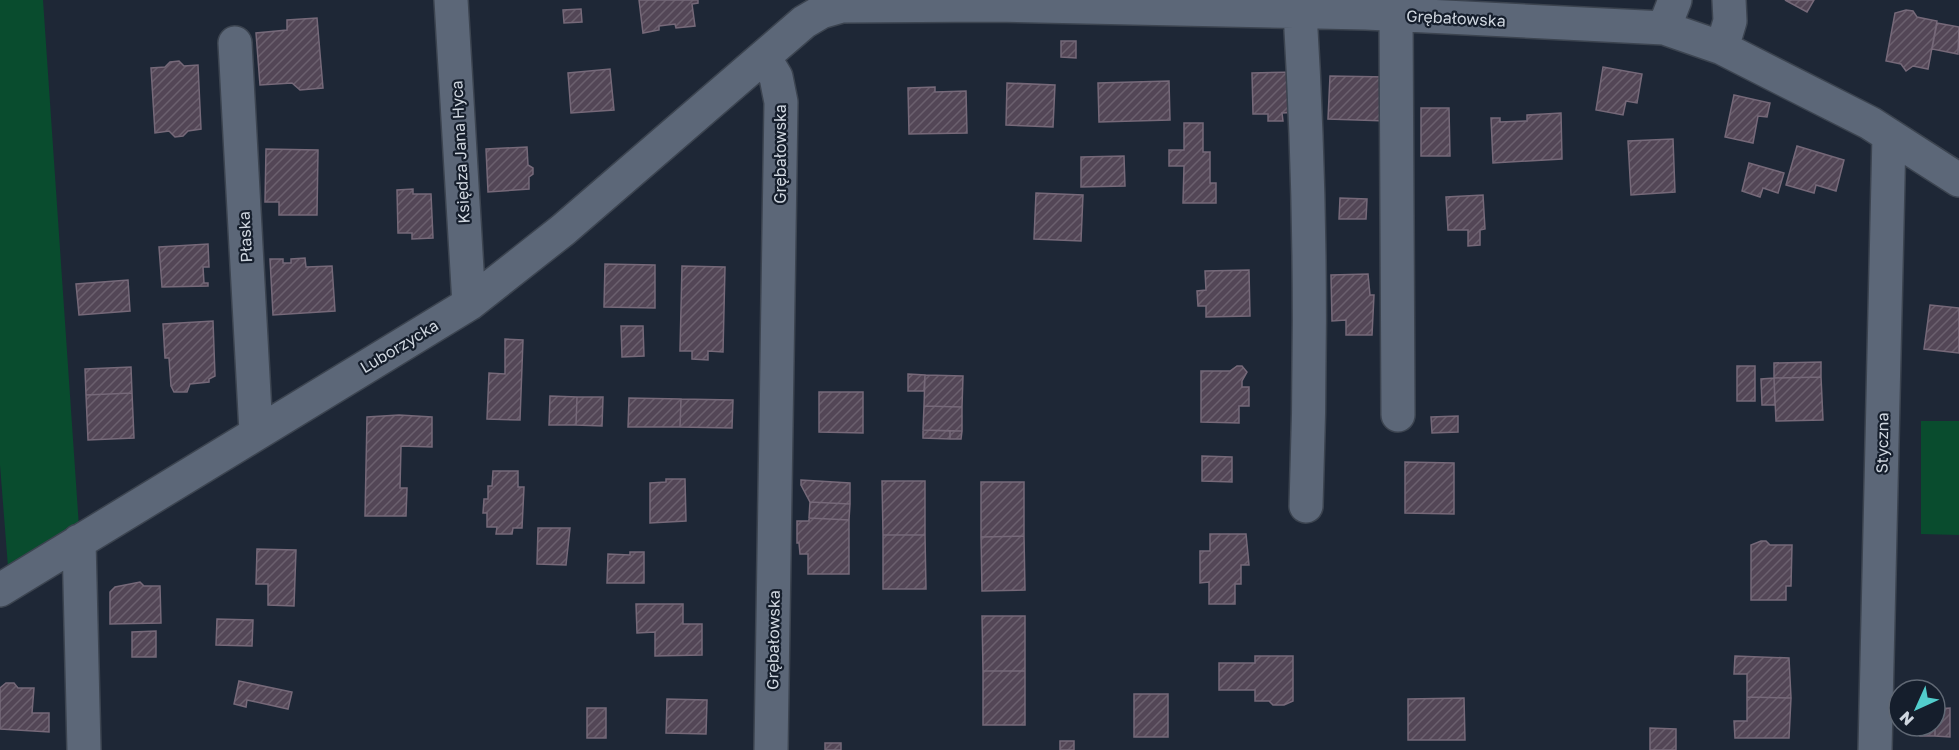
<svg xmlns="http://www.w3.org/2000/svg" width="1959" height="750" font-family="'Golos Text',sans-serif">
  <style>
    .green { fill: #094c2e }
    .building { fill: url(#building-hatch); stroke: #766979; stroke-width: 1.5 }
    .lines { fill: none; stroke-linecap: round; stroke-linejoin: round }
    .minor-casing { stroke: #3c4450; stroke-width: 36 }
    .minor { stroke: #5c6778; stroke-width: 33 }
    .labels { text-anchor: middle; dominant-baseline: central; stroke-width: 4.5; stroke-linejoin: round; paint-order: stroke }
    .street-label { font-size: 16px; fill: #d0d7e0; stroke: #151e2c }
  </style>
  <defs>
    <pattern id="building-hatch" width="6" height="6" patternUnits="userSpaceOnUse" patternTransform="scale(1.5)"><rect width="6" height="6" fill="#534656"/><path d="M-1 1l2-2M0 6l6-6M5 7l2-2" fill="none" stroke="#6b606e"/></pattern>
  </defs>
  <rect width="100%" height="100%" fill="#1e2736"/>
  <path class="green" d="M 0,0 L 43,0 L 79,527 L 8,567 L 0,465 Z
    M 1921,421 L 1959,421 L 1959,535 L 1921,534 Z"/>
  <path class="building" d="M 639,0 L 698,0 L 698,3 L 692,4 L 695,26 L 676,28 L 675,24 L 659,26 L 659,30 L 643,33 Z
    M 1785,0 L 1814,0 L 1807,12 Z
    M 581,9 L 582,22 L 564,23 L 563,10 Z
    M 1906,10 L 1913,11 L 1917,17 L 1937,21 L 1928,69 L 1913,66 L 1906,71 L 1901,64 L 1886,61 L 1895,13 Z
    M 317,18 L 323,88 L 300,90 L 292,83 L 260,85 L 256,33 L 287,30 L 287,20 Z
    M 1937,23 L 1959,27 L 1958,54 L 1932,49 Z
    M 1061,41 L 1076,41 L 1076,58 L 1061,57 Z
    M 179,61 L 184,66 L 198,65 L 201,129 L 188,131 L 183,136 L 175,137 L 169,131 L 155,133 L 151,68 L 165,67 L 170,62 Z
    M 1603,67 L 1642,74 L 1637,103 L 1626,101 L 1623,115 L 1596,110 Z
    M 610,69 L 614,110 L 571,113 L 568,73 Z
    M 1298,72 L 1300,112 L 1282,113 L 1283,121 L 1268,121 L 1268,114 L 1253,114 L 1252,73 Z
    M 1330,76 L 1388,77 L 1386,121 L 1328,119 Z
    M 1169,81 L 1170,120 L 1099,122 L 1098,83 Z
    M 1007,83 L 1055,85 L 1053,127 L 1006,125 Z
    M 935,87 L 935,92 L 966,91 L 967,133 L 909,134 L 908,88 Z
    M 1734,95 L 1770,103 L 1767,117 L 1758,116 L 1753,143 L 1725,137 Z
    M 1421,108 L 1449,108 L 1450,156 L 1421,156 Z
    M 1561,113 L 1562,159 L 1493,163 L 1491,118 L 1500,118 L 1500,122 L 1527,121 L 1527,115 Z
    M 1184,123 L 1203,123 L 1203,152 L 1210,152 L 1210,183 L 1216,183 L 1216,203 L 1183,203 L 1184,166 L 1169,166 L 1169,150 L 1184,150 Z
    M 1673,139 L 1675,192 L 1631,195 L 1628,141 Z
    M 1797,146 L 1844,160 L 1836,191 L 1816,185 L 1814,193 L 1786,185 Z
    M 527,147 L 528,165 L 533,168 L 533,174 L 529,177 L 529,189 L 488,192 L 486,149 Z
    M 266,149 L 318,150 L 317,215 L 279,215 L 279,202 L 265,202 Z
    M 1124,156 L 1125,186 L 1081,187 L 1081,157 Z
    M 1749,163 L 1784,173 L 1778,193 L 1763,188 L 1760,197 L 1742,191 Z
    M 413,189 L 413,194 L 431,194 L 433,238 L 412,239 L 412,233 L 398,233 L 397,190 Z
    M 1036,193 L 1083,195 L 1081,241 L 1034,239 Z
    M 1483,195 L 1485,229 L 1480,230 L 1480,245 L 1468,246 L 1468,230 L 1448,230 L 1446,197 Z
    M 1340,198 L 1367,199 L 1366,219 L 1339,219 Z
    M 208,244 L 209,267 L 203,267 L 204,283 L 208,283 L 208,286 L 162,287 L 159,247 Z
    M 305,258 L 306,267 L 332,266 L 335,311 L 273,315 L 270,259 L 283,259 L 283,263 L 291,263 L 291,259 Z
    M 605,264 L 655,265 L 655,308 L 604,307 Z
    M 682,266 L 725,267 L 723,352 L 708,351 L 708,360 L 692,359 L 692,351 L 680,351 Z
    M 1249,270 L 1250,316 L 1206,317 L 1206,306 L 1198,306 L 1197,291 L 1206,290 L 1205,271 Z
    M 1368,274 L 1370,295 L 1374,295 L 1372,335 L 1346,335 L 1346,320 L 1332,321 L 1331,275 Z
    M 128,280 L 130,311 L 79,315 L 76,284 Z
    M 1930,305 L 1959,308 L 1959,353 L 1924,349 Z
    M 213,321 L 215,376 L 209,379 L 209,382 L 190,384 L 187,392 L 174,392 L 171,386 L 169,358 L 165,358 L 163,324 Z
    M 621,326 L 643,326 L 644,356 L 622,357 Z
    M 505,339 L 523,340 L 520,420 L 487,419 L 489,373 L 505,374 Z
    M 1821,362 L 1821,377 L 1774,378 L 1774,363 Z
    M 1237,366 L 1242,366 L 1247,372 L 1242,381 L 1242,387 L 1249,387 L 1249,406 L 1239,406 L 1239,423 L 1201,422 L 1201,371 L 1230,371 Z
    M 1737,366 L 1755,366 L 1755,401 L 1737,401 Z
    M 131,367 L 132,393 L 86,395 L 85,369 Z
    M 908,374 L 925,375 L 924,391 L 908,391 Z
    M 925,375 L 963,376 L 962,407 L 924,406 Z
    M 1821,377 L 1823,420 L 1776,421 L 1774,378 Z
    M 1774,378 L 1775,405 L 1762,405 L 1761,379 Z
    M 819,392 L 863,392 L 863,433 L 819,432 Z
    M 132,393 L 134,438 L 88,440 L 86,395 Z
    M 550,396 L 577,397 L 576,425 L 549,425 Z
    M 577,397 L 603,397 L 602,426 L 576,425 Z
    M 629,398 L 681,399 L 680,427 L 628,427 Z
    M 681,399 L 733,400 L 732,428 L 680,427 Z
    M 924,406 L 962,407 L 962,431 L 923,430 Z
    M 399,415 L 432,417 L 432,447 L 401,446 L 400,488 L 407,488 L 406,516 L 365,516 L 367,417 Z
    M 1458,416 L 1458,432 L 1432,433 L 1431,417 Z
    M 923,430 L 950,431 L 950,439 L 923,438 Z
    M 950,431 L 962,431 L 961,439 L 950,439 Z
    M 1202,456 L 1232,457 L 1232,482 L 1202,481 Z
    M 1405,462 L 1454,463 L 1454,514 L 1405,513 Z
    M 493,471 L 518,471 L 518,487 L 524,487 L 522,528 L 513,528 L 512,534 L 496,534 L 497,527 L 487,527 L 487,513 L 483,513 L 484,499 L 488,499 L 488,486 L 492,486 Z
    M 666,479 L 685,479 L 686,521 L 650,523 L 650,483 L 666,482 Z
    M 801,480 L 850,483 L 850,504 L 810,502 L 801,485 Z
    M 882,481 L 925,481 L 925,535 L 883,535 Z
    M 981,482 L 1024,482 L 1024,536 L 981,537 Z
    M 810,502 L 850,504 L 849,520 L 809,518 Z
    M 809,518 L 849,520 L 849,574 L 808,574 L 808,554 L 800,554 L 799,543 L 797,543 L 797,521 L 809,521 Z
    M 538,528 L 570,528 L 566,565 L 537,564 Z
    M 1210,534 L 1246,534 L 1249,565 L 1241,565 L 1241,584 L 1235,584 L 1235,604 L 1209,604 L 1209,582 L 1200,583 L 1200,551 L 1210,551 Z
    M 883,535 L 925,535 L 926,589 L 883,589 Z
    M 1024,536 L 1025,590 L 982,591 L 981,537 Z
    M 1761,541 L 1766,541 L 1770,545 L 1792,545 L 1791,586 L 1786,586 L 1786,600 L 1751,600 L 1751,545 Z
    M 257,549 L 296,550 L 294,606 L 268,605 L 268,584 L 256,584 Z
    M 630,552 L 644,552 L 644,583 L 607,583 L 608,554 L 630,555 Z
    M 140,582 L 144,586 L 160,586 L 161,623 L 110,624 L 110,592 L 115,587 Z
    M 636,604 L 683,604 L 683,624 L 702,624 L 702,655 L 655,656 L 655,632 L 637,633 Z
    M 982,616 L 1025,616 L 1025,671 L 983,671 Z
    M 217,619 L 253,620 L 252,646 L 216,645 Z
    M 156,631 L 156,657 L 132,657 L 132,632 Z
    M 1255,656 L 1293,656 L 1293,701 L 1284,705 L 1273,705 L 1269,701 L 1255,701 L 1255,690 L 1219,690 L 1219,663 L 1255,663 Z
    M 1735,656 L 1789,658 L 1791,698 L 1747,697 L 1747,674 L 1734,674 Z
    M 983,671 L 1025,671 L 1025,725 L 983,725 Z
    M 239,681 L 292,692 L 288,709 L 247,700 L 246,707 L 234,704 Z
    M 6,683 L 14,683 L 18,688 L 34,688 L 32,713 L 49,713 L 49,732 L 0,729 L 0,688 Z
    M 1134,694 L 1168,694 L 1168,737 L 1134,737 Z
    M 1747,697 L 1791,698 L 1789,738 L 1735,738 L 1734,721 L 1747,721 Z
    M 1464,698 L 1465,740 L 1408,740 L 1408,699 Z
    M 667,699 L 707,700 L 706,734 L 666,733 Z
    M 587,708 L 606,708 L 606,738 L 587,738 Z
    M 1950,708 L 1950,737 L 1935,736 L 1935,709 Z
    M 1920,726 L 1935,726 L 1935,736 L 1920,736 Z
    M 1650,728 L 1676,729 L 1676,750 L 1650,750 Z
    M 1060,741 L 1074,741 L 1074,750 L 1060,750 Z
    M 825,743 L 841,743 L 841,750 L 825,750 Z"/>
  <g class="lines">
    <g class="minor-casing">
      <path id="minor" d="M 451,0 L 469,304
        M 1300,12 C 1310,176 1312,341 1306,506
        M 1396,15 L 1398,415
        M 1664,28 L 1675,0
        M 235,43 L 256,432
        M 1722,48 L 1730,21 L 1729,0
        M 764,57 L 776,77 L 781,102 L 771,750
        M 79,541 L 84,750
        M 0,590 L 469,304 L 563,230 L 804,22 L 821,12 L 842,6 L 995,5 L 1366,13 L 1664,28 L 1722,48 L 1870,123 L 1959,180
        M 1875,750 L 1889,135"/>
    </g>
    <use href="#minor" class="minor"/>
  </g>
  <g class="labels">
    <g class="street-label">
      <text transform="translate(1456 18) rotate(3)">Grębałowska</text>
      <text transform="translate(460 152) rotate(-93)">Księdza Jana Hyca</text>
      <text transform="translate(780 154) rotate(-90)">Grębałowska</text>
      <text transform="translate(245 237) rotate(-93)">Płaska</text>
      <text transform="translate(399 346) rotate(-31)">Luborzycka</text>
      <text transform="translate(1882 443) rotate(-89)">Styczna</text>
      <text transform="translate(773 640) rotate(-89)">Grębałowska</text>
    </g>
  </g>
  <g transform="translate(1917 708) rotate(225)"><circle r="28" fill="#151e2c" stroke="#606874" stroke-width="1.5"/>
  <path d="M0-4.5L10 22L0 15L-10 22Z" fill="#52cdcc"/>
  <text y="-9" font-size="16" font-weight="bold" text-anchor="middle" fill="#d0d7e0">N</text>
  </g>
</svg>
